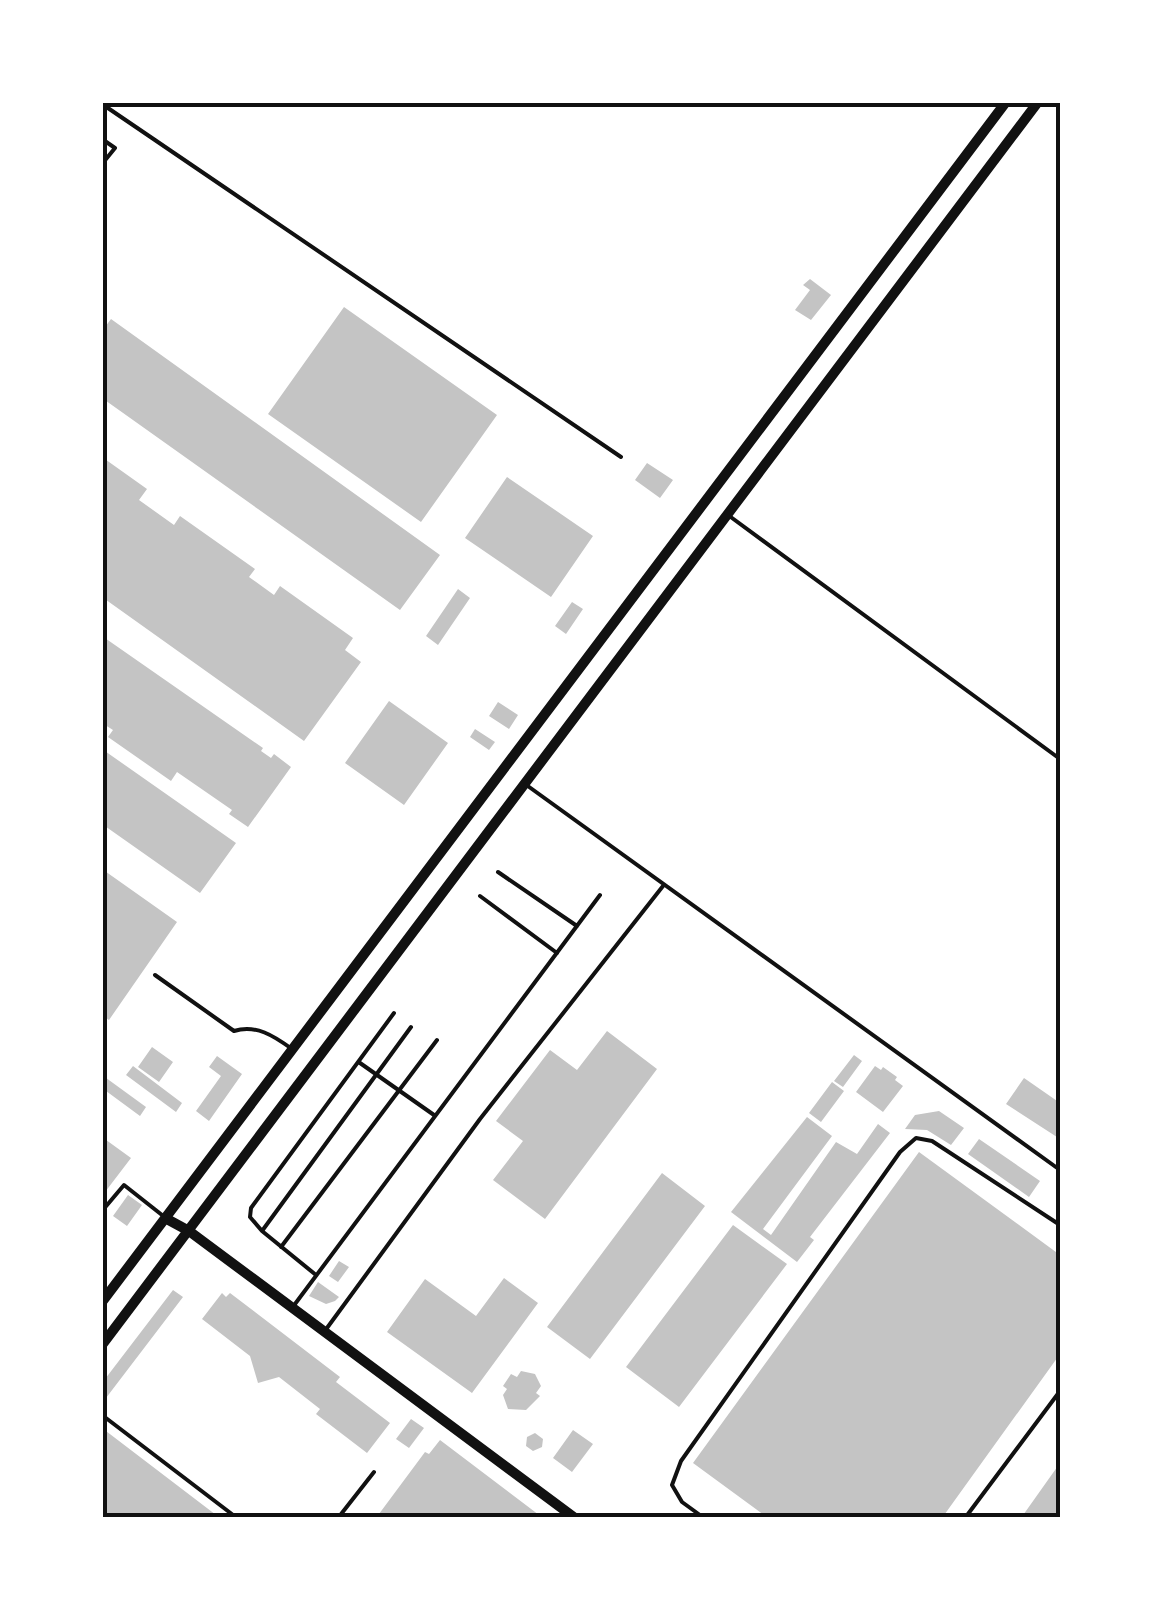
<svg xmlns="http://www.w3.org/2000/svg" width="1163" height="1620" font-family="Overpass,sans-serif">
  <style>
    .building { fill: #c4c4c4 }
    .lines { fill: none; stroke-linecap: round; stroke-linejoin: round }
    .service { stroke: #111; stroke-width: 4 }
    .tertiary { stroke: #111; stroke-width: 10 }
    .neatline { fill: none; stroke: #111; stroke-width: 4 }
  </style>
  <rect width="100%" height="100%" fill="#fff"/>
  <path class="building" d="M 810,279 L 831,295 L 811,320 L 795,310 L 810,290 L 803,285 Z
    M 344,307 L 497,415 L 421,522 L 268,414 Z
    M 111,319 L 440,555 L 400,610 L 102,398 L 102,331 Z
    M 102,457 L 147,489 L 139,500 L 174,525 L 180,516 L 255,569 L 249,577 L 274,595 L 280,586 L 353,638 L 345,650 L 361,662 L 304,741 L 102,597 Z
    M 647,463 L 673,480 L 660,498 L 635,480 Z
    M 507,477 L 593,536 L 551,597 L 465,538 Z
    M 458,589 L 470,598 L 438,645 L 426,636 Z
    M 572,602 L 583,609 L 566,634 L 555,626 Z
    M 102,636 L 263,748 L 261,751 L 271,758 L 274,754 L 291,767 L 248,827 L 229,814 L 232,810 L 177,772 L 171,781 L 108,737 L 113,730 L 102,723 Z
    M 389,701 L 448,743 L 404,805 L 345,763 Z
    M 498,702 L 518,715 L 509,729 L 489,716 Z
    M 475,729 L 495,742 L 489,750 L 470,737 Z
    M 102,749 L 236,843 L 200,893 L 102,824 Z
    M 102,869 L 177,922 L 109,1020 L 102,1015 Z
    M 607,1031 L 657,1069 L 545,1219 L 493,1180 L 523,1141 L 496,1121 L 550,1050 L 577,1070 Z
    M 152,1047 L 173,1062 L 159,1082 L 138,1067 Z
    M 854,1055 L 862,1061 L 843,1087 L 834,1081 Z
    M 217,1056 L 242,1074 L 209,1121 L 196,1111 L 221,1076 L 209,1067 Z
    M 133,1066 L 182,1103 L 176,1112 L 126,1075 Z
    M 875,1066 L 881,1070 L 883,1067 L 897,1077 L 895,1080 L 903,1086 L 883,1112 L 856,1092 Z
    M 102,1075 L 146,1107 L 140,1116 L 102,1088 Z
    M 1024,1078 L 1060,1103 L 1060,1139 L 1006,1104 Z
    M 832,1082 L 844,1091 L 821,1122 L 809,1113 Z
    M 939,1111 L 964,1128 L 951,1145 L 927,1130 L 905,1129 L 915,1115 Z
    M 807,1117 L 832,1136 L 763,1229 L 771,1235 L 836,1142 L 857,1154 L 878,1124 L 890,1133 L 810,1237 L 814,1240 L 797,1262 L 731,1212 Z
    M 102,1137 L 131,1158 L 102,1196 Z
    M 979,1139 L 1040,1181 L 1029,1197 L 968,1154 Z
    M 919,1152 L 1060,1255 L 1060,1354 L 942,1518 L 768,1518 L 693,1463 Z
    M 662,1173 L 705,1206 L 590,1359 L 547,1327 Z
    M 128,1195 L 142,1205 L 127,1226 L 113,1216 Z
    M 733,1225 L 787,1264 L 679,1407 L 626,1367 Z
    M 339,1261 L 349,1267 L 338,1282 L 329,1276 Z
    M 504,1278 L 538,1303 L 472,1393 L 387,1332 L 425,1279 L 476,1316 Z
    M 318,1282 L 339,1297 L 335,1301 L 326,1304 L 309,1296 Z
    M 173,1290 L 183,1297 L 106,1398 L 102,1395 L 102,1383 Z
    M 222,1293 L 226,1297 L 230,1293 L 340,1377 L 336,1382 L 390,1423 L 367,1453 L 316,1414 L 320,1409 L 279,1377 L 258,1383 L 250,1356 L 202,1319 Z
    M 521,1371 L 535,1374 L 541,1386 L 536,1393 L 540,1396 L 526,1410 L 508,1409 L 503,1395 L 507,1389 L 503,1386 L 511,1374 L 517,1377 Z
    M 411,1419 L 424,1428 L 409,1448 L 396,1439 Z
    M 102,1428 L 220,1518 L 102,1518 Z
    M 573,1430 L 593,1444 L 572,1472 L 553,1458 Z
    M 535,1433 L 543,1439 L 542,1447 L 533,1451 L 526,1446 L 527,1437 Z
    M 440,1440 L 543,1518 L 376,1518 L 425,1452 L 429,1454 Z
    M 1060,1463 L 1060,1518 L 1021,1518 Z"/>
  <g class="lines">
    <path class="service" d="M 102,104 L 621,457
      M 102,139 L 115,148 L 102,164
      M 728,515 L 1060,759
      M 525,784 L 1060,1170
      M 498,872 L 577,926
      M 480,896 L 557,953
      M 155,975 L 234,1031 C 256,1024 274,1036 292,1049
      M 360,1063 L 434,1115
      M 102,1211 L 124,1185 L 162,1215
      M 262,1231 L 411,1027
      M 281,1247 L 437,1040
      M 316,1275 L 262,1231 L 250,1217 L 251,1208 L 394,1013
      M 295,1304 L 600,895
      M 327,1328 L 480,1119 L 663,886
      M 102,1415 L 237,1518
      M 338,1518 L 374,1472
      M 704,1518 L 682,1502 L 672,1485 L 681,1461 L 900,1152 L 916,1138 L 932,1141 L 1060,1225
      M 965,1518 L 1060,1391"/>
    <path class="tertiary" d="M 165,1218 L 189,1231 L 575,1518
      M 102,1302 L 1006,102
      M 102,1345 L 1038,102"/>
  </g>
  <rect width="1163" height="1620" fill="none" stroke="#ffffff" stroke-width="210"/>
  <rect x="105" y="105" width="953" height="1410" class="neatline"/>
</svg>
